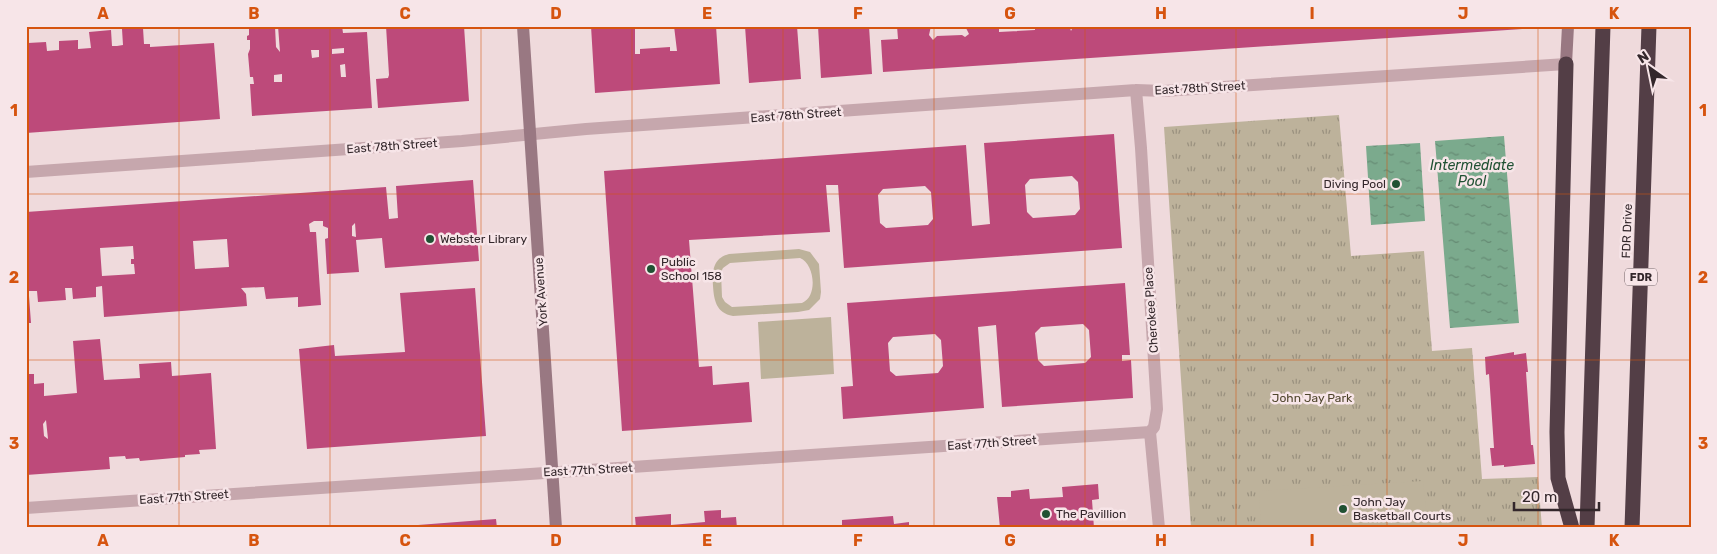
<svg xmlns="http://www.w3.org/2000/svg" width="1717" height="554" font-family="Rubik,sans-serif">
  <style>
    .grass { fill: url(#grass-tufts) }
    .garden { fill: #bdb29b; fill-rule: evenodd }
    .water { fill: url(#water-ripples) }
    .building { fill: #bd4a7a; fill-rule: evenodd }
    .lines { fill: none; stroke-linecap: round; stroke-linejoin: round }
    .street { stroke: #c6a7ad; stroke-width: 12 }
    .secondary { stroke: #997882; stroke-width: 12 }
    .highway { stroke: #533e46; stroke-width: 15 }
    .grid { fill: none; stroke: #d6540f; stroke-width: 1; stroke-opacity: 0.55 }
    .poi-dot { fill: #205133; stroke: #f7e5e8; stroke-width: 2 }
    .labels { text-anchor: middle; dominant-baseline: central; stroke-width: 5; stroke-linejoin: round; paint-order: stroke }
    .shield { fill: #f7e5e8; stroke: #6e6064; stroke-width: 1 }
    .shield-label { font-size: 11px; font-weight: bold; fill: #33272b }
    .street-label { font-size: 12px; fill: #33272b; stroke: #f7e5e8 }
    .poi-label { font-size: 12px; fill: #33272b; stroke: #f7e5e8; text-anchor: start }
    .park-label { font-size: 12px; fill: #4f452c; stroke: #f7e5e8 }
    .water-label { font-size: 14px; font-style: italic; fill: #205133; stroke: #f7e5e8 }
    .neatline { fill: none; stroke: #d6540f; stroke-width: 2 }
    .grid-label { font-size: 16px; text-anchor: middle; font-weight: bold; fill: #d6540f }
  </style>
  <defs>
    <pattern id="grass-tufts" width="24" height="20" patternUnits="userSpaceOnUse" patternTransform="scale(1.25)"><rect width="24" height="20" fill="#bdb29b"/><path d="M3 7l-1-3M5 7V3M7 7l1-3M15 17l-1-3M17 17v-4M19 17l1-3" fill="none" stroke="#9a917f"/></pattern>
    <pattern id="water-ripples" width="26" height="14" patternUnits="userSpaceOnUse" patternTransform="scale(1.25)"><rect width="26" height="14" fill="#7baa8d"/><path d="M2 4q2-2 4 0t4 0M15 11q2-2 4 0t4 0" fill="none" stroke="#658a73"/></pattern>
  </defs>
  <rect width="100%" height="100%" fill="#efdadc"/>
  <path class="grass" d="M 1339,115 L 1351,256 L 1424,251 L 1432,351 L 1472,348 L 1482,479 L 1538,477 L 1542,528 L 1191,528 L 1164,127 Z"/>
  <path class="garden" d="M 799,249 L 810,252 L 819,264 L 821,292 L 820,299 L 809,310 L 798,312 L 733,316 C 716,313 714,300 713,286 C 712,271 713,258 729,254 ZM 800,258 C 815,264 818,297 802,303 L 732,307 L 725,302 L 722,297 L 721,272 L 723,268 L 730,263 Z
    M 831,317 L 834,374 L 761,379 L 758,322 Z
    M 1423,481 L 1428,528 L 1261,528 L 1259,491 Z"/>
  <path class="water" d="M 1504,136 L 1519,323 L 1450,328 L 1435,141 Z
    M 1420,143 L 1425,221 L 1371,225 L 1366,146 Z"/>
  <path class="building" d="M 249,26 L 275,26 L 276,47 L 280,52 L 278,26 L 342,26 L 343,33 L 367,32 L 372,108 L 252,116 L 250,84 L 254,84 L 253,77 L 250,77 L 248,54 L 250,49 L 250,40 L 247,40 L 247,36 L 249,35 ZM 344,48 L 344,53 L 332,54 L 332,49 ZM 311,50 L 319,50 L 319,57 L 312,58 ZM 345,64 L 346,77 L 341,77 L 340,65 ZM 282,74 L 282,82 L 274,82 L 274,75 Z
    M 386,26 L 464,26 L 469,101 L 378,108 L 376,79 L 388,78 L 389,75 Z
    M 591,26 L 635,26 L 635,54 L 640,54 L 640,49 L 670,47 L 670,51 L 677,51 L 674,26 L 716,26 L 720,84 L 595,93 Z
    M 745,26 L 797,26 L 801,79 L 749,83 Z
    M 818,26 L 869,26 L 872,74 L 821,78 Z
    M 897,26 L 931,26 L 929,35 L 933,40 L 937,36 L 962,35 L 965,37 L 969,34 L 965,26 L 999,26 L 999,32 L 1035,30 L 1035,26 L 1066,26 L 1070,28 L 1071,31 L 1073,27 L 1077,26 L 1537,26 L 1537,28 L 883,72 L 881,40 L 898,39 Z
    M 143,28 L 144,44 L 150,44 L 150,47 L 214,43 L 220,119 L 26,133 L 28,43 L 46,42 L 47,51 L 59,50 L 59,41 L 78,40 L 78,49 L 91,48 L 89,32 L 111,30 L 112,46 L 117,46 L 123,45 L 122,29 Z
    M 1114,134 L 1122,248 L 844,268 L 838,185 L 826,185 L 830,232 L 689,240 L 699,367 L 712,366 L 713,385 L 749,382 L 752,422 L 622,431 L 604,171 L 966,145 L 972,226 L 990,224 L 984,143 ZM 1072,176 L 1078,182 L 1080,209 L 1075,215 L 1033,218 L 1027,212 L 1025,185 L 1030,179 ZM 925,186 L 931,192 L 933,219 L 928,225 L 886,228 L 880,223 L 878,195 L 883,189 Z
    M 473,180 L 479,261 L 385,268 L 382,238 L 356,240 L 359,272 L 327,274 L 325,239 L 328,238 L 328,228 L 323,226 L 323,221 L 314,221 L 309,224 L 310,232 L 316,232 L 321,305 L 298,307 L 298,297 L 266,299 L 264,287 L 241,288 L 246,294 L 247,306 L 104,317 L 102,286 L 96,287 L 96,297 L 73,299 L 72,288 L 65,288 L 66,300 L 38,302 L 37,291 L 29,291 L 29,288 L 26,288 L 26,212 L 386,187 L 389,219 L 398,218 L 396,186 ZM 355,223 L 356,237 L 352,236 L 352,226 ZM 227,239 L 229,267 L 195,269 L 193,241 ZM 133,246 L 134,259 L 131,259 L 131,264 L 134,264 L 135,274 L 102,276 L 100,248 Z
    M 1125,283 L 1130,355 L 1122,355 L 1122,361 L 1131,360 L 1133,398 L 1002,407 L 996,325 L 978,327 L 984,408 L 843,419 L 841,387 L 853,386 L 847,303 ZM 1083,324 L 1089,330 L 1091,357 L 1085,363 L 1044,366 L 1038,360 L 1035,333 L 1041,327 ZM 935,334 L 941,340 L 943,366 L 938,373 L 896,376 L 890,371 L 888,343 L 893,337 Z
    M 475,288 L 486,436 L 307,449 L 299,349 L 334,345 L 335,356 L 405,352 L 400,293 Z
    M 26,296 L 29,296 L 31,323 L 26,323 Z
    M 100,339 L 104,380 L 140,378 L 139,364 L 171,362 L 172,376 L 211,373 L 216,449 L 199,450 L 200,454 L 185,455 L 185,457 L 140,461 L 139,458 L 126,459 L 125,456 L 109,457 L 110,469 L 26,475 L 26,374 L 34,374 L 34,384 L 44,383 L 44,396 L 77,393 L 73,341 ZM 46,420 L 48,439 L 44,436 L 43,424 Z
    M 1514,352 L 1514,355 L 1526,353 L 1528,372 L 1526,372 L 1531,445 L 1533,445 L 1535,464 L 1504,467 L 1504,465 L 1492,466 L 1490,448 L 1494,448 L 1489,374 L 1486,375 L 1485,357 Z
    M 1098,484 L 1099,499 L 1092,500 L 1094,528 L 1000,528 L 997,497 L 1011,497 L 1011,491 L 1029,489 L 1030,499 L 1063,497 L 1062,487 Z
    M 721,510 L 721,518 L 736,517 L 737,528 L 636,528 L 635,517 L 671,514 L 671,525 L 705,522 L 704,511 Z
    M 893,516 L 894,524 L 909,522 L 909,528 L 842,528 L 842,520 Z
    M 496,519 L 497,528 L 405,528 L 405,526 Z"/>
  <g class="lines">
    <path class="street" d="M 1136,90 L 1141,148 L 1157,409 L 1154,427 L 1150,432 L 1159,528
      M 26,172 L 462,141 L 586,129 L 1136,90 L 1164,91 L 1566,64
      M 26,508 L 1150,432"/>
    <path class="secondary" d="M 523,26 L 556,528
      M 1566,64 L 1568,26"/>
    <path class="highway" d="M 1566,64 L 1557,432 L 1558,478 L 1572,528
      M 1587,528 L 1603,26
      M 1632,528 L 1649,26"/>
  </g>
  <path class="grid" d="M 179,26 L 179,528M 330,26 L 330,528M 481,26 L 481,528M 632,26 L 632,528M 783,26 L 783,528M 934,26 L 934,528M 1085,26 L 1085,528M 1236,26 L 1236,528M 1387,26 L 1387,528M 1538,26 L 1538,528M 26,194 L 1691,194M 26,360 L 1691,360"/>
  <g class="poi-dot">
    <circle cx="1396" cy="184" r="5"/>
    <circle cx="430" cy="239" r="5"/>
    <circle cx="651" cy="269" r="5"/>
    <circle cx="1343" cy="509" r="5"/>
    <circle cx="1046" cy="514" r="5"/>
  </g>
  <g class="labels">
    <rect class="shield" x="1625" y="268.5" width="32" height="17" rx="4"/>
    <g class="shield-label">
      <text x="1641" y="277">FDR</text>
    </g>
    <g class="street-label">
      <text transform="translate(1200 88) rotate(-3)">East 78th Street</text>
      <text transform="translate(796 115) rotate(-4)">East 78th Street</text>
      <text transform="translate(392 146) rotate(-4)">East 78th Street</text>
      <text transform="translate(1627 231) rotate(-88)">FDR Drive</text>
      <text transform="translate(541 292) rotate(-94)">York Avenue</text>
      <text transform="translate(1151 310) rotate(-94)">Cherokee Place</text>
      <text transform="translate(992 443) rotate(-4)">East 77th Street</text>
      <text transform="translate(588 470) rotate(-3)">East 77th Street</text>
      <text transform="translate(184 497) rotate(-4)">East 77th Street</text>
    </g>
    <g class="poi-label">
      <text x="1386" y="184" text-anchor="end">Diving Pool</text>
      <text x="440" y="239">Webster Library</text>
      <text x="661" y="262">Public<tspan x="661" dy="14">School 158</tspan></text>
      <text x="1353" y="502">John Jay<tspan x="1353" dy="14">Basketball Courts</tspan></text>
      <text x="1056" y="514">The Pavillion</text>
    </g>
    <g class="park-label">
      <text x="1312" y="398">John Jay Park</text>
    </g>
    <g class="water-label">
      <text x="1472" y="165">Intermediate<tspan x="1472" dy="16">Pool</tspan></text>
    </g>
  </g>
  <rect width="1717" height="554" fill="none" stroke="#f7e5e8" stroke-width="55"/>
  <g transform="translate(1650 68) rotate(327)" stroke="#f7e5e8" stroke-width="4" paint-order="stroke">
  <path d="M0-4L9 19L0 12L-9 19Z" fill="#33272b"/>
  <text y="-8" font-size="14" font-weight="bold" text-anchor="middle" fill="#33272b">N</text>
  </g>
  <path d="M1514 502v8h85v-8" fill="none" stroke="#33272b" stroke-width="2.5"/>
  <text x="1522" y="502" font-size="15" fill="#33272b" stroke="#f7e5e8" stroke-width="4" paint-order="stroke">20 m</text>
  <rect x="28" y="28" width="1662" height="498" class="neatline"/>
  <g class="grid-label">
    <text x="103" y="19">A</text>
    <text x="254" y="19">B</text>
    <text x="405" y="19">C</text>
    <text x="556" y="19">D</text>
    <text x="707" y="19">E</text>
    <text x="858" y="19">F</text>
    <text x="1010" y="19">G</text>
    <text x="1161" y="19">H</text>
    <text x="1312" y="19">I</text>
    <text x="1463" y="19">J</text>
    <text x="1614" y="19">K</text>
    <text x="14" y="116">1</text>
    <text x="1703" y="116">1</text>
    <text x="14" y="283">2</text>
    <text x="1703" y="283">2</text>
    <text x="14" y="449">3</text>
    <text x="1703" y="449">3</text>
    <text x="103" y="546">A</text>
    <text x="254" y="546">B</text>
    <text x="405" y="546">C</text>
    <text x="556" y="546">D</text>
    <text x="707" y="546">E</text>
    <text x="858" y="546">F</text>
    <text x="1010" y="546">G</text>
    <text x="1161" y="546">H</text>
    <text x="1312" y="546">I</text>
    <text x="1463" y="546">J</text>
    <text x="1614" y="546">K</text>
  </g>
</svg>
